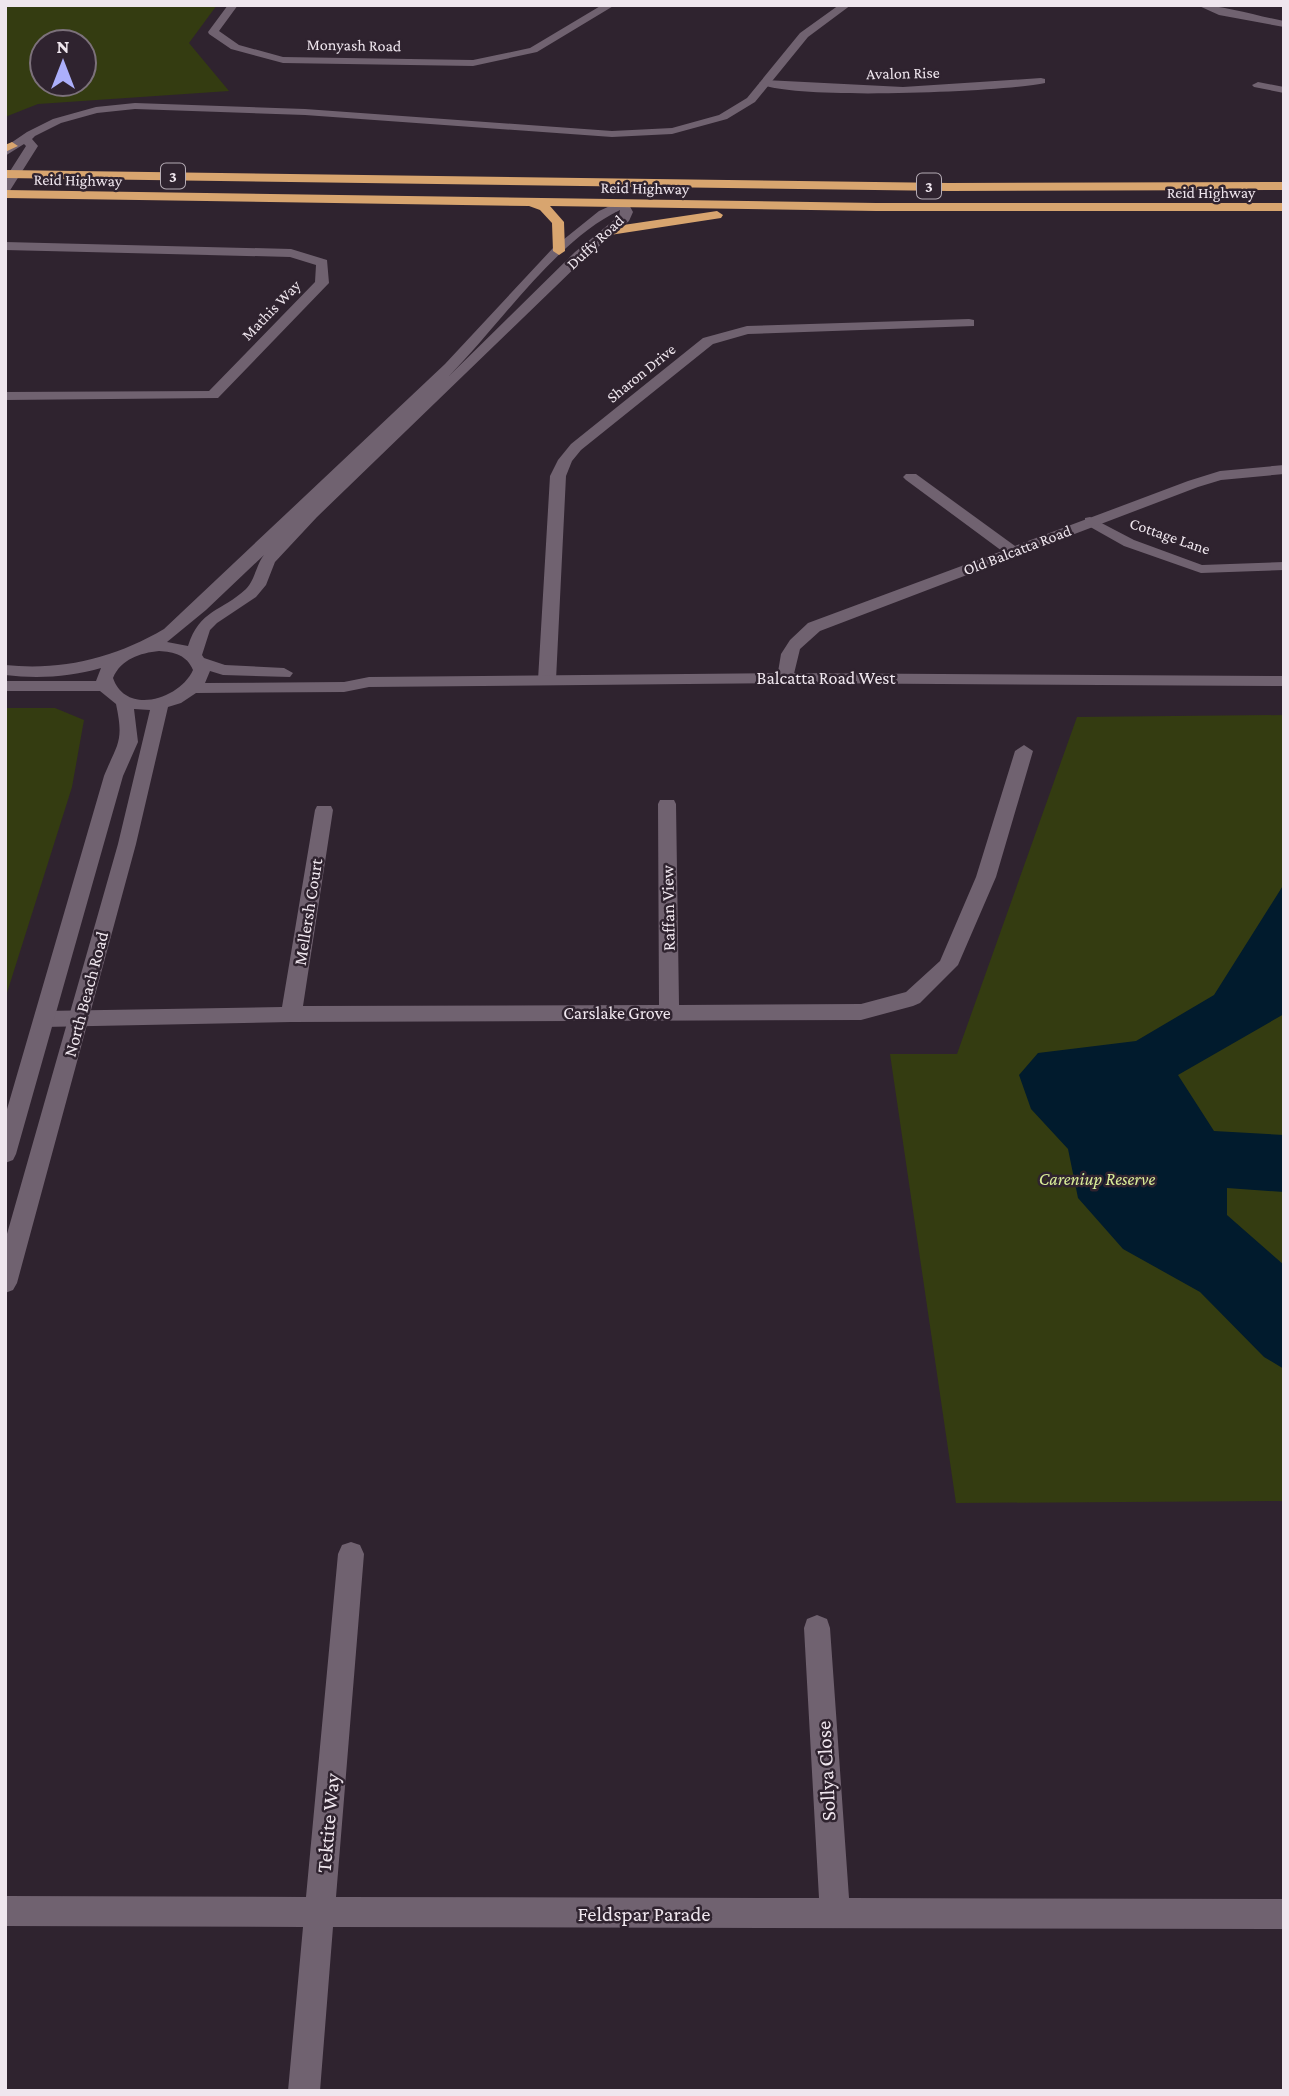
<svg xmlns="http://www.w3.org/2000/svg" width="1289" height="2096" font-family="'Crimson Pro',serif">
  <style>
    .green { fill: #343c11; fill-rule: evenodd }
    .water { fill: #011b2d }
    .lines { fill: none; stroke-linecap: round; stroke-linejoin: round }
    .lane { fill: #706270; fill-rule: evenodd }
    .street { fill: #706270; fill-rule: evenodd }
    .secondary { fill: #706270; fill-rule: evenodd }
    .highway { fill: #d8a56f; fill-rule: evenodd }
    .labels { text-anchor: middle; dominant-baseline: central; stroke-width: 5; stroke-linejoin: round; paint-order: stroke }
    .far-street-label { font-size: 16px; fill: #efe6ee; stroke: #2f232f }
    .shield { fill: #2f232f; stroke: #b5acb5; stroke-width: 2 }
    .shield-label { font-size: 16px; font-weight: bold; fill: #efe6ee }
    .street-label { font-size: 18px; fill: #efe6ee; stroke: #2f232f }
    .park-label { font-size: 18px; font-style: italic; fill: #d9ed98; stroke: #2f232f }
    .near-street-label { font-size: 21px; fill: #efe6ee; stroke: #2f232f }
  </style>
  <rect width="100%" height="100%" fill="#2f232f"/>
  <path class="green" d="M 5,5 L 217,5 L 189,43 L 229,91 L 38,104 L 5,117 ZM 42,42 L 84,42 L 84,84 L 42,84 Z
    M 5,708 L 55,708 L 84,720 L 72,787 L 5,999 Z
    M 1284,715 L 1284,1501 L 956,1503 L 890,1054 L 957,1054 L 1077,717 Z"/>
  <path class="water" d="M 1284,884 L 1284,1014 L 1178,1075 L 1214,1131 L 1284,1135 L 1284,1192 L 1227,1188 L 1227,1215 L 1284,1265 L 1284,1369 L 1264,1357 L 1200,1292 L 1123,1249 L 1078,1198 L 1068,1149 L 1031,1109 L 1019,1075 L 1038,1053 L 1136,1041 L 1214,995 Z"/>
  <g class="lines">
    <path class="lane" d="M 1090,517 L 1134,540 L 1202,565 L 1284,562 L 1284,570 L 1201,573 L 1124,546 L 1085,524 L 1085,518 Z"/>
    <path class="street" d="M 228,5 L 238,5 L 219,31 L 239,45 L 283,57 L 473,60 L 530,48 L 602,5 L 615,5 L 537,52 L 473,66 L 283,63 L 231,49 L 209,34 L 208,32 Z
      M 1197,5 C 1222,5 1257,16 1284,21 L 1284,27 L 1219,15 Z
      M 1041,78 L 1045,79 L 1045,83 C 1006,92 785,101 759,83 L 765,80 L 903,87 Z
      M 1258,82 L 1284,87 L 1284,93 L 1254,87 L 1252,85 Z
      M 5,242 L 291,249 L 327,260 L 329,283 L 218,398 L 5,400 L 5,392 L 209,391 L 315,282 L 316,265 L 290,257 L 5,250 Z
      M 969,319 L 974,320 L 974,326 L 748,334 L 713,344 L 581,450 L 572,461 L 566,476 L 556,680 L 547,685 L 541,684 L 538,680 L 550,476 L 558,460 L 571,444 L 703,338 L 747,326 Z
      M 1284,465 L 1284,474 L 1221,480 L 1198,487 L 820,631 L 800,649 L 792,682 L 780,682 L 777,678 L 781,654 L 790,640 L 808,623 L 1002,551 L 906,480 L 903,477 L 906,474 L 916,474 L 1015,546 L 1188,481 L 1220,471 Z
      M 1024,745 L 1033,751 L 996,877 L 958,965 L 920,1003 L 913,1006 L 861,1020 L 291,1022 L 44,1027 L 37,1024 L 34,1019 L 37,1014 L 44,1011 L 282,1007 L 315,810 L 317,806 L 331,806 L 333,810 L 303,1006 L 659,1005 L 658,804 L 660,800 L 674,800 L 676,804 L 679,1005 L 861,1004 L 906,992 L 940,961 L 976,877 L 1015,751 Z
      M 351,1542 L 360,1545 L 364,1554 L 336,1897 L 819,1898 L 804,1628 L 807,1619 L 817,1615 L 827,1619 L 830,1628 L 849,1898 L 1284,1899 L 1284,1929 L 333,1927 L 320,2091 L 288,2091 L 303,1927 L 5,1926 L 5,1896 L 306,1897 L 338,1554 L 342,1545 Z"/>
    <path class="secondary" d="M 839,5 L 851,5 L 808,37 L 755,102 L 727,119 L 672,134 L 612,137 L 305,115 L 135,109 L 97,113 L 61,123 L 35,136 L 32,139 L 38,146 L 9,192 L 5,193 L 5,179 L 26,146 L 24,144 L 5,156 L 5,147 L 27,132 L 53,119 L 96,107 L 135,103 L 305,109 L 612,131 L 672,128 L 719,115 L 747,98 L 800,33 Z
      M 623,200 L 627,201 L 633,212 L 629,221 L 585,258 L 317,517 L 275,562 L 266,585 L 256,597 L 217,623 L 210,630 L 202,655 L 204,658 L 225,665 L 284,668 L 293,673 L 290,677 L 223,675 L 210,671 L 205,683 L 344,682 L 369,677 L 786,673 L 1284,676 L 1284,686 L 786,683 L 369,687 L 344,692 L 196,693 L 181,703 L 168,707 L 136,844 L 17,1283 L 13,1290 L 5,1293 L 5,1241 L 118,844 L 150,710 L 134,709 L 138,742 L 123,776 L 16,1154 L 13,1160 L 5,1163 L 5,1116 L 104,776 C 118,742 124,742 116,704 L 100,691 L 5,691 L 5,681 L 96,681 L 101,668 C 69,677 38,679 5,675 L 5,665 C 62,671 115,658 164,629 L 445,364 L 553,248 L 599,211 ZM 620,210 L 619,216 L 575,252 L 449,376 C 500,325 555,241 620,210 ZM 264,555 C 256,565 255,580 246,589 C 221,612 200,609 188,646 L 167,642 L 206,610 ZM 159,651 C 174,652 187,655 193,670 C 180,699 126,716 113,678 C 121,659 140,653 159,651 Z"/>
    <path class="highway" d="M 12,142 L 18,146 L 5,152 L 5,145 Z
      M 5,170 L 949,183 L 1284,182 L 1284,190 L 949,191 L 5,178 Z
      M 5,190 L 876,203 L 1284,203 L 1284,211 L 876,211 L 550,206 L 564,222 L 565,251 L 559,255 L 553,251 L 552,223 L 540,210 L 529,206 L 5,198 Z
      M 717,211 L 723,215 L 721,218 L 610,235 L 604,231 L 610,227 Z"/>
  </g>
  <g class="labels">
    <g class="far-street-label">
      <text transform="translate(354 45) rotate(1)">Monyash Road</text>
      <text transform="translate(903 73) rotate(-1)">Avalon Rise</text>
      <text transform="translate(78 180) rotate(1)">Reid Highway</text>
      <text transform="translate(645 188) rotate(1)">Reid Highway</text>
      <text x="1211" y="192">Reid Highway</text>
      <text transform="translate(595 242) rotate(-43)">Duffy Road</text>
      <text transform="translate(271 310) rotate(-46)">Mathis Way</text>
      <text transform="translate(641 373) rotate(-39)">Sharon Drive</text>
      <text transform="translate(1170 536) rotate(19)">Cottage Lane</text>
      <text transform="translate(1017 550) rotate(-21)">Old Balcatta Road</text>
    </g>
    <g class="shield">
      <rect x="161" y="163.5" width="24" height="25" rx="5"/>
      <rect x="917" y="173.5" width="24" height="25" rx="5"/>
    </g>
    <g class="shield-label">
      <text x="173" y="176">3</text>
      <text x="929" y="186">3</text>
    </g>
    <g class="street-label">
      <text x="826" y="678">Balcatta Road West</text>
      <text transform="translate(668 908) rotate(-91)">Raffan View</text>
      <text transform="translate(308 912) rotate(-81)">Mellersh Court</text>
      <text transform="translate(86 994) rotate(-75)">North Beach Road</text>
      <text x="617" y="1013">Carslake Grove</text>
    </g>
    <g class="park-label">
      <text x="1097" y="1179">Careniup Reserve</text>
    </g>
    <g class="near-street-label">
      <text transform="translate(826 1771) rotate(-93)">Sollya Close</text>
      <text transform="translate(328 1823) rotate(-85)">Tektite Way</text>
      <text x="644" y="1914">Feldspar Parade</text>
    </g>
  </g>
  <rect width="1289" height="2096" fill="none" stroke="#efe6ee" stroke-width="14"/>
  <g transform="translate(63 63)"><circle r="33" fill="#2f232f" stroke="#7c717b" stroke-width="2"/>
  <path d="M0-5L12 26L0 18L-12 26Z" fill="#acaffb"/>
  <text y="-10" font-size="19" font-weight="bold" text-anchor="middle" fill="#efe6ee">N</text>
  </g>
</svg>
